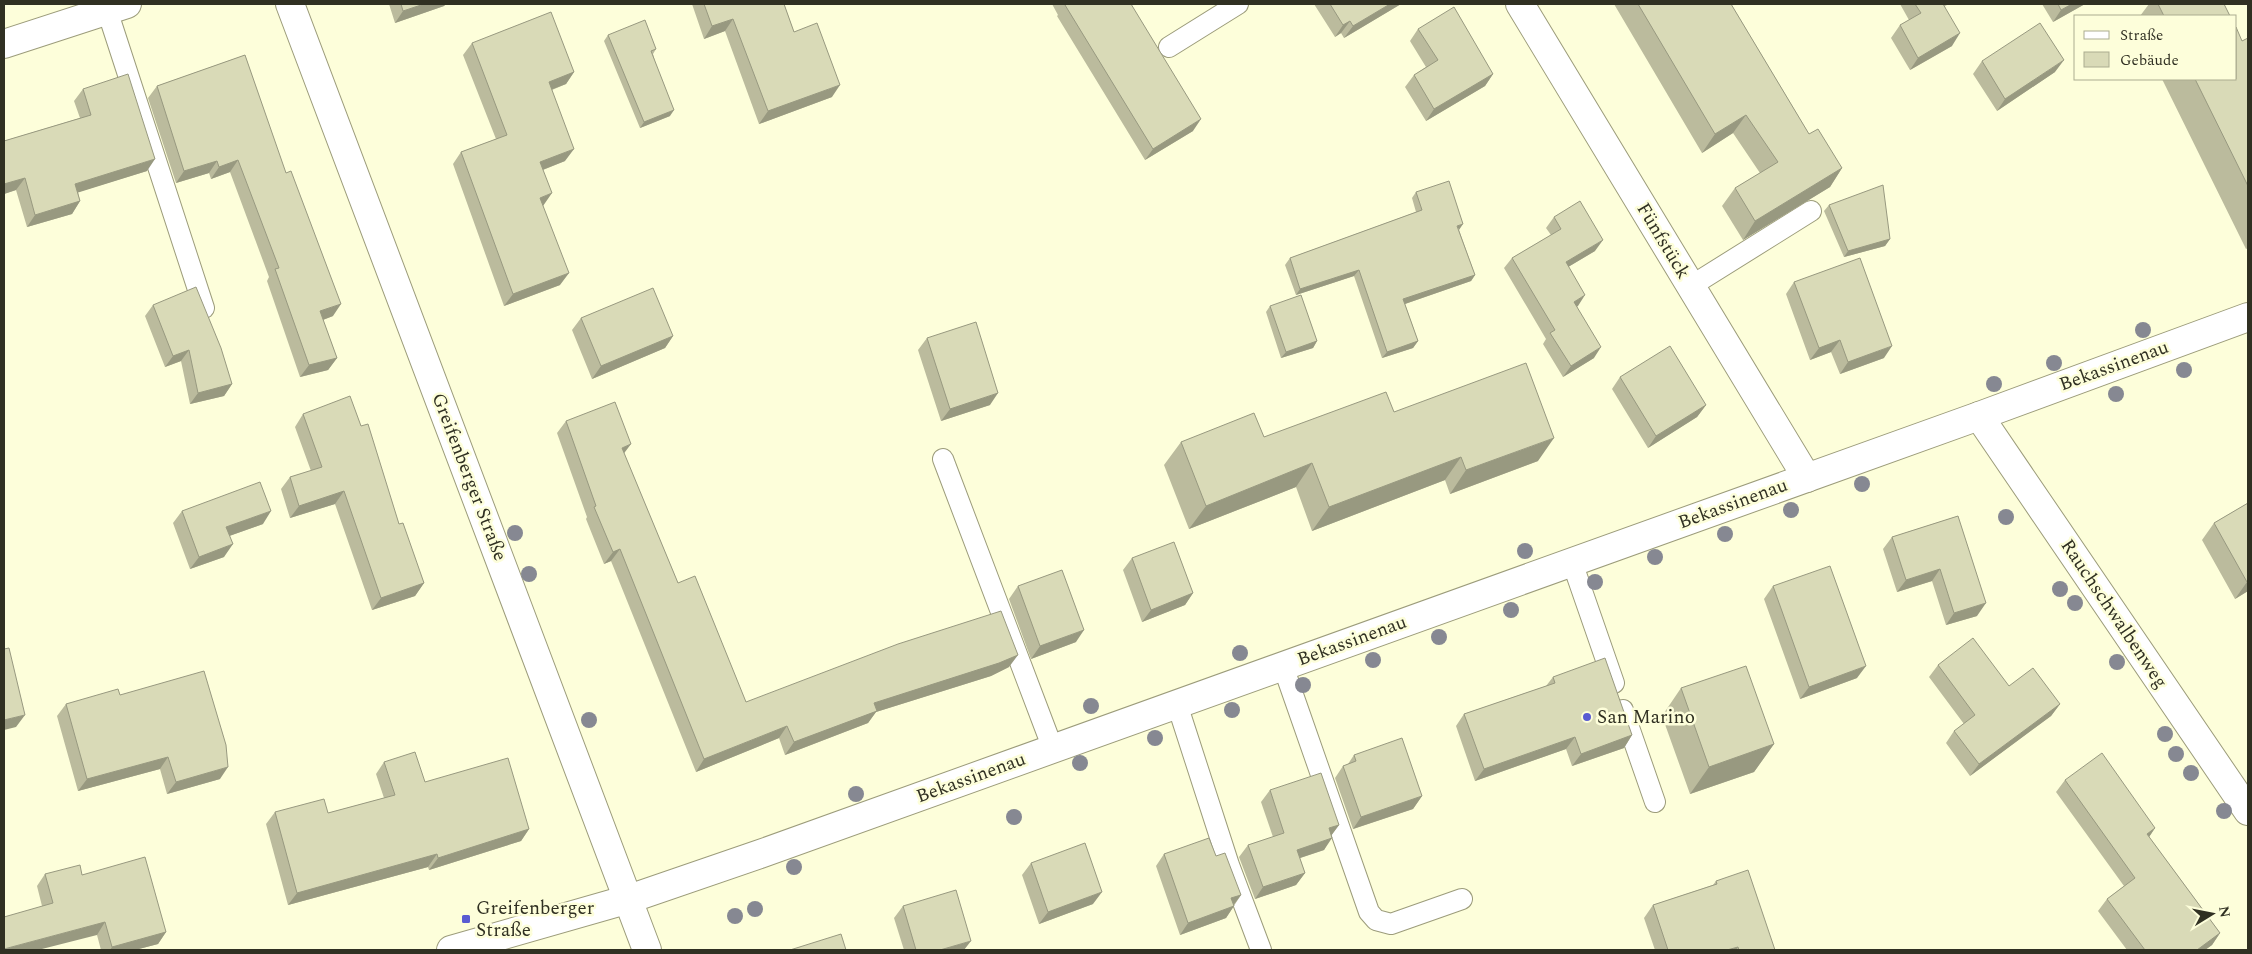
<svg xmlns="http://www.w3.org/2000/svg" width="2252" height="954" font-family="Spectral,serif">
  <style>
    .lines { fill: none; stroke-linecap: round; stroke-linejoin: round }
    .lane-casing { stroke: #9c9c7b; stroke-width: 22 }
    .street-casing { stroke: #9c9c7b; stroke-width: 30 }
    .secondary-casing { stroke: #9c9c7b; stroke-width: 30 }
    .lane { stroke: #fff; stroke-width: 20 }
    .street { stroke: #fff; stroke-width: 28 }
    .secondary { stroke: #fff; stroke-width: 28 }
    .tree { fill: #868892 }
    .wall { fill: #bbbb9d }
    .shaded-wall { fill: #989980 }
    .building { fill: #d9dab7; stroke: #989980 }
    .poi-dot { fill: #595bd2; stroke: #fdfeda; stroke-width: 2 }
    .labels { text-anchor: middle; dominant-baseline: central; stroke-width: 5; stroke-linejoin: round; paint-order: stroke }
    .street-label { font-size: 19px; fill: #303022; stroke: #fdfeda }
    .poi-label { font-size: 19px; fill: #303022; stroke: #fdfeda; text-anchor: start }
  </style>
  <rect width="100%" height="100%" fill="#fdfeda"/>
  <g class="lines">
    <g class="lane-casing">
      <path id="lane" d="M 107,10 L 204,308
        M 1169,47 L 1238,4
        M 1691,286 L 1811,211
        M 943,459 L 1053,749
        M 1572,562 L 1614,683
        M 1283,666 L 1369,912 L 1376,920 L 1391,924 L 1462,899
        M 1177,704 L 1229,865 L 1261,950
        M 1623,710 L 1655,802"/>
    </g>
    <g class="street-casing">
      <path id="street" d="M 290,4 L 647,950
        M 1520,4 L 1807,478
        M 4,44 L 127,4
        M 1979,416 L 2248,811"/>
    </g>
    <g class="secondary-casing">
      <path id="secondary" d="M 451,950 L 629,899 L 760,854 L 1979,416 L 2248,317"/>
    </g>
    <use href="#lane" class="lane"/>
    <use href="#street" class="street"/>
    <use href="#secondary" class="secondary"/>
  </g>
  <g class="tree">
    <circle cx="2143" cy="330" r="8"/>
    <circle cx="2054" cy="363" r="8"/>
    <circle cx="2184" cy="370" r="8"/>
    <circle cx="1994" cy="384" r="8"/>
    <circle cx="2116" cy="394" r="8"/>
    <circle cx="1862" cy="484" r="8"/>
    <circle cx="1791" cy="510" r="8"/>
    <circle cx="2006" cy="517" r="8"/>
    <circle cx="515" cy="533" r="8"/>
    <circle cx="1725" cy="534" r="8"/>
    <circle cx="1525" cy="551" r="8"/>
    <circle cx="1655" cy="557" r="8"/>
    <circle cx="529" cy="574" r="8"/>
    <circle cx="1595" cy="582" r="8"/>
    <circle cx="2060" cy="589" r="8"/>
    <circle cx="2075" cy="603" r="8"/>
    <circle cx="1511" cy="610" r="8"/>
    <circle cx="1439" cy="637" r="8"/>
    <circle cx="1240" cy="653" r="8"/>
    <circle cx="1373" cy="660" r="8"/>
    <circle cx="2117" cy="662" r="8"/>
    <circle cx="1303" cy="685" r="8"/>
    <circle cx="1091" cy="706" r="8"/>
    <circle cx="1232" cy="710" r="8"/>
    <circle cx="589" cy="720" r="8"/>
    <circle cx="2165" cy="734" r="8"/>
    <circle cx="1155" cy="738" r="8"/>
    <circle cx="2176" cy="754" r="8"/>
    <circle cx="1080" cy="763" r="8"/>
    <circle cx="2191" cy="773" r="8"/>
    <circle cx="856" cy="794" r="8"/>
    <circle cx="2224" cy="811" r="8"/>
    <circle cx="1014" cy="817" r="8"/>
    <circle cx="794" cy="867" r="8"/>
    <circle cx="755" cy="909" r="8"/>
    <circle cx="735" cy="916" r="8"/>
  </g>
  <path class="wall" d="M 389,4 L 446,4 L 444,6 L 395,23 Z
    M 692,4 L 784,4 L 794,32 L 832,97 L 759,124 L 725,31 L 704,39 Z
    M 1052,4 L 1131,4 L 1193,131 L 1145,160 L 1057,16 L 1058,15 Z
    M 1314,4 L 1401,4 L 1344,38 L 1341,33 L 1335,37 Z
    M 1614,4 L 1731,4 L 1809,134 L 1842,168 L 1830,187 L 1743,240 L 1722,206 L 1735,188 L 1760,173 L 1733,133 L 1702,153 Z
    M 1900,4 L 1949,4 L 1945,6 L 1952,46 L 1910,70 L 1891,38 L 1900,25 L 1909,20 Z
    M 2042,4 L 2085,4 L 2053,22 Z
    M 2149,4 L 2224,4 L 2230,16 L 2140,16 Z
    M 1418,29 L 1493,74 L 1485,86 L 1426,121 L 1405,87 L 1414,75 L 1426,67 L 1410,41 Z
    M 608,35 L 656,49 L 653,54 L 670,116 L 640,128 L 604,41 Z
    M 2248,38 L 2248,248 L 2246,249 L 2162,79 L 2236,79 L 2242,41 Z
    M 472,43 L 574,72 L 566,84 L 552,90 L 565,161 L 543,170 L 543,206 L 560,285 L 504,306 L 453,164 L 461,152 L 496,139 L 463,55 Z
    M 245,55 L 333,316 L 323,320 L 337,358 L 328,370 L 300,377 L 267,281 L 269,277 L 230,172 L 211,179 L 209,173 L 176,183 L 148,98 L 157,86 Z
    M 1982,61 L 2055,72 L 1997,111 L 1973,74 Z
    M 83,89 L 147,171 L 78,192 L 80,201 L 72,214 L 27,227 L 16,190 L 4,194 L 4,141 L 80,118 L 74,101 Z
    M 1416,192 L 1459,230 L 1475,275 L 1471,281 L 1405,304 L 1418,341 L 1413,348 L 1382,358 L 1354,276 L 1296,295 L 1285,265 L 1290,258 L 1416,212 L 1412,198 Z
    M 1829,205 L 1890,239 L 1885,246 L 1844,257 L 1824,211 Z
    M 1554,217 L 1595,251 L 1568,267 L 1578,306 L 1577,306 L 1594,358 L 1563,377 L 1543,344 L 1546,339 L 1504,268 L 1512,258 L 1551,235 L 1546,228 Z
    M 1794,282 L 1884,358 L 1840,374 L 1831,352 L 1810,360 L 1786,294 Z
    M 153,305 L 232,384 L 224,396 L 190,404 L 181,361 L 165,367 L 145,316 Z
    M 1270,306 L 1317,341 L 1313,348 L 1281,358 L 1266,312 Z
    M 581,318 L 673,336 L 665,348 L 592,379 L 572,330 Z
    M 927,338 L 990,405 L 941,421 L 918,350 Z
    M 1620,377 L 1706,405 L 1697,417 L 1648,448 L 1612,389 Z
    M 1394,412 L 1538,461 L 1450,494 L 1445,480 L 1312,531 L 1296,487 L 1189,529 L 1164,465 L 1181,442 L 1264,437 Z
    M 303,414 L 361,426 L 399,524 L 424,583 L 415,596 L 372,610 L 335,504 L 290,518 L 281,489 L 290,477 L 311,471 L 295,427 Z
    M 566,421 L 624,454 L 678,583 L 746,702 L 1009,667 L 991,676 L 876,712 L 868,723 L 785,755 L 779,738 L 696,772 L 611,561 L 604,564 L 586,519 L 587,517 L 557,433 Z
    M 2248,503 L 2248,591 L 2235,599 L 2202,540 L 2214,523 Z
    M 182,511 L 263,524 L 229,536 L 224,557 L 190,569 L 173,523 Z
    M 1958,516 L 1977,616 L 1946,625 L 1932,581 L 1897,592 L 1883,549 L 1892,537 Z
    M 1132,558 L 1193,593 L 1185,605 L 1142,622 L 1123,570 Z
    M 1018,586 L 1076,642 L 1031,659 L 1009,599 Z
    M 1773,586 L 1857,678 L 1800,699 L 1764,599 Z
    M 1938,665 L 2009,686 L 2060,704 L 2051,716 L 1970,776 L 1946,743 L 1954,731 L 1964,724 L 1929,677 Z
    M 1553,677 L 1632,735 L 1624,748 L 1572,766 L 1566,749 L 1475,781 L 1456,726 L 1464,714 L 1546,686 Z
    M 1681,688 L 1774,744 L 1754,772 L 1690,794 L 1662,716 Z
    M 120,695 L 220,779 L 167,794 L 160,769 L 78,791 L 57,716 L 66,704 Z
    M 1354,755 L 1422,796 L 1413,809 L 1353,829 L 1335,778 L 1343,766 L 1348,764 Z
    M 384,762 L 425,782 L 529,829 L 521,841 L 429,870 L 428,867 L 288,905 L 266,824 L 275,812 L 328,813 L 384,798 L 376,774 Z
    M 2065,780 L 2155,828 L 2149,837 L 2220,933 L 2212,945 L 2205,950 L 2127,950 L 2098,911 L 2107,899 L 2124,886 L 2056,792 Z
    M 1270,790 L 1339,825 L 1331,836 L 1324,850 L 1300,858 L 1305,873 L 1296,885 L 1255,899 L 1239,857 L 1248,845 L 1273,837 L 1261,802 Z
    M 1164,854 L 1216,856 L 1241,895 L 1226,918 L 1180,935 L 1156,866 Z
    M 1031,863 L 1093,904 L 1039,924 L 1022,875 Z
    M 45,874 L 82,875 L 166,932 L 158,944 L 135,950 L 101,950 L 97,935 L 42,906 L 37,886 Z
    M 1716,881 L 1775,950 L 1655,950 L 1644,918 L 1653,905 L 1713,885 Z
    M 903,906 L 964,950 L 904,950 L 894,918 Z"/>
  <path class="shaded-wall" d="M 424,4 L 446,4 L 444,6 L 395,23 L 403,11 Z
    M 1390,4 L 1401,4 L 1344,38 L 1353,26 Z
    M 2072,4 L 2085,4 L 2053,22 L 2061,10 Z
    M 733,19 L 725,31 L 704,39 L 712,26 Z
    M 1350,21 L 1341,33 L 1335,37 L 1343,25 Z
    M 1960,33 L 1952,46 L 1910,70 L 1918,58 Z
    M 2064,60 L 2055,72 L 1997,111 L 2005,99 Z
    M 574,72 L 566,84 L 540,94 L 549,82 Z
    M 1493,74 L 1485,86 L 1426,121 L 1434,109 Z
    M 840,85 L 832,97 L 759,124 L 768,111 Z
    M 674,110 L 670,116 L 640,128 L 644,122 Z
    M 1746,115 L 1733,133 L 1702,153 L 1715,134 Z
    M 1201,119 L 1193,131 L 1145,160 L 1153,149 Z
    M 574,149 L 565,161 L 532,174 L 540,162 Z
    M 155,159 L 147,171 L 67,196 L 75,184 Z
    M 238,160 L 230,172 L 211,179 L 219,167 Z
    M 217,161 L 209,173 L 176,183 L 184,171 Z
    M 1842,168 L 1830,187 L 1743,240 L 1755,221 Z
    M 25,178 L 16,190 L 4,194 L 4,184 Z
    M 552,193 L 543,206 L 532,210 L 540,198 Z
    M 80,201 L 72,214 L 27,227 L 35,215 Z
    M 1463,224 L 1459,230 L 1457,226 Z
    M 1890,239 L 1885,246 L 1844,257 L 1848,251 Z
    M 1603,240 L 1595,251 L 1558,273 L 1566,262 Z
    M 1359,270 L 1354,276 L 1296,295 L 1300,289 Z
    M 569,273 L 560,285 L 504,306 L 513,294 Z
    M 1475,275 L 1471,281 L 1399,306 L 1403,299 Z
    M 1585,295 L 1578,306 L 1567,312 L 1574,302 Z
    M 341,304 L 333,316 L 312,324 L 320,311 Z
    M 673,336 L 665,348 L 592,379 L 601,366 Z
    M 1840,340 L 1831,352 L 1810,360 L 1819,348 Z
    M 1317,341 L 1313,348 L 1281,358 L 1286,352 Z
    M 1418,341 L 1413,348 L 1382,358 L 1387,352 Z
    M 1892,346 L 1884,358 L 1840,374 L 1848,362 Z
    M 1601,347 L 1594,358 L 1563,377 L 1571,366 Z
    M 189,350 L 181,361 L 165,367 L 173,356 Z
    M 337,358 L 328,370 L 300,377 L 309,365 Z
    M 232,384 L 224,396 L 190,404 L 198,393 Z
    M 998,393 L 990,405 L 941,421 L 950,409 Z
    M 1706,405 L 1697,417 L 1648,448 L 1656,436 Z
    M 1554,438 L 1538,461 L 1450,494 L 1466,470 Z
    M 631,444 L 622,456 L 622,448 Z
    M 1461,457 L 1445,480 L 1312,531 L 1329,507 Z
    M 1312,463 L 1296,487 L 1189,529 L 1206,506 Z
    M 344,491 L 335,504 L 290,518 L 299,506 Z
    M 271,511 L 263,524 L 218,540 L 226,527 Z
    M 233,544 L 224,557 L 190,569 L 199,557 Z
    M 620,549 L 611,561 L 604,564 L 613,552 Z
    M 1940,569 L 1932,581 L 1897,592 L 1906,580 Z
    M 2248,581 L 2248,591 L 2235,599 L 2247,582 Z
    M 424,583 L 415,596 L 372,610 L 381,598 Z
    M 1193,593 L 1185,605 L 1142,622 L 1151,610 Z
    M 1986,603 L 1977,616 L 1946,625 L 1954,613 Z
    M 1084,630 L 1076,642 L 1031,659 L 1040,646 Z
    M 1018,655 L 1009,667 L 991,676 L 876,712 L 868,723 L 785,755 L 794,742 L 874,703 Z
    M 1866,666 L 1857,678 L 1800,699 L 1809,687 Z
    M 2060,704 L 2051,716 L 1970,776 L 1979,764 Z
    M 25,715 L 16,727 L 4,730 L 4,720 Z
    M 787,726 L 779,738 L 696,772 L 704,759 Z
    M 1632,735 L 1624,748 L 1572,766 L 1581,754 Z
    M 1575,737 L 1566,749 L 1475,781 L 1484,769 Z
    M 1774,744 L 1754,772 L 1690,794 L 1709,767 Z
    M 168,757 L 160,769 L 78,791 L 87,779 Z
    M 228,767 L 220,779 L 167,794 L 176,782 Z
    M 1422,796 L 1413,809 L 1353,829 L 1361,817 Z
    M 1339,825 L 1330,837 L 1329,828 Z
    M 2155,828 L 2147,840 L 2147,834 Z
    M 529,829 L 521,841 L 429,870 L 438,858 Z
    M 1332,838 L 1324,850 L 1288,862 L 1297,850 Z
    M 437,854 L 428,867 L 288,905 L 297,893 Z
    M 1305,873 L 1296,885 L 1255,899 L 1263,887 Z
    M 1102,892 L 1093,904 L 1039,924 L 1048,912 Z
    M 1241,895 L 1232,907 L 1231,898 Z
    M 1234,906 L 1226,918 L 1180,935 L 1188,923 Z
    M 105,922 L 97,935 L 38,950 L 4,950 L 4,949 Z
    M 166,932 L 158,944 L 135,950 L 110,950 L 112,947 Z
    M 2220,933 L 2212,945 L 2205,950 L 2197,950 Z
    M 971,941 L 964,950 L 940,950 Z
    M 1738,947 L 1736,950 L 1727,950 Z"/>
  <path class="building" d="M 401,4 L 424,4 L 403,11 Z
    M 704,4 L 784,4 L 794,32 L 817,23 L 840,85 L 768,111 L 733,19 L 712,26 Z
    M 1067,4 L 1131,4 L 1201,119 L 1153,149 L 1065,5 Z
    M 1330,4 L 1390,4 L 1353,26 L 1350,21 L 1343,25 Z
    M 1638,4 L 1731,4 L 1809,134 L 1818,129 L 1842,168 L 1755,221 L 1735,188 L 1778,162 L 1746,115 L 1715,134 Z
    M 1915,4 L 1943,4 L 1960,33 L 1918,58 L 1900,25 L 1921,13 Z
    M 2058,4 L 2072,4 L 2061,10 Z
    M 2158,4 L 2224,4 L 2230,16 L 2164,16 Z
    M 1454,7 L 1493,74 L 1434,109 L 1414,75 L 1438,60 L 1418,29 Z
    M 551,12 L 574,72 L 549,82 L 574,149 L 540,162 L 552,193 L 540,198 L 569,273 L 513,294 L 461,152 L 507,135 L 472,43 Z
    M 645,20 L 656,49 L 651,51 L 674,110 L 644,122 L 608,35 Z
    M 2040,23 L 2064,60 L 2005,99 L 1982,61 Z
    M 2236,27 L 2242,41 L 2248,38 L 2248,186 L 2195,79 L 2236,79 Z
    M 245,55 L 286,173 L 291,171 L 341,304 L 320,311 L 337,358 L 309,365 L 275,269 L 279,268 L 238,160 L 219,167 L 217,161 L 184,171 L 157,86 Z
    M 128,74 L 155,159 L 75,184 L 80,201 L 35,215 L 25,178 L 4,184 L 4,141 L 91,115 L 83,89 Z
    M 1449,181 L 1463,224 L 1457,226 L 1475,275 L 1403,299 L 1418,341 L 1387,352 L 1359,270 L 1300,289 L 1290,258 L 1422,210 L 1416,192 Z
    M 1883,185 L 1890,239 L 1848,251 L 1829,205 Z
    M 1580,201 L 1603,240 L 1566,262 L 1585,295 L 1574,302 L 1601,347 L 1571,366 L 1550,333 L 1555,330 L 1512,258 L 1561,229 L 1554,217 Z
    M 1860,258 L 1892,346 L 1848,362 L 1840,340 L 1819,348 L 1794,282 Z
    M 196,287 L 221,348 L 232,384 L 198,393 L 189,350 L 173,356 L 153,305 Z
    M 653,288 L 673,336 L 601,366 L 581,318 Z
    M 1301,295 L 1317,341 L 1286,352 L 1270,306 Z
    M 976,322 L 998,393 L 950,409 L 927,338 Z
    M 1670,346 L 1706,405 L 1656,436 L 1620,377 Z
    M 1526,363 L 1554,438 L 1466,470 L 1461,457 L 1329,507 L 1312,463 L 1206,506 L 1181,442 L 1254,413 L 1264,437 L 1386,392 L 1394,412 Z
    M 350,396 L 361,426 L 368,424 L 399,524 L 403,523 L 424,583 L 381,598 L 344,491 L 299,506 L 290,477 L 322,467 L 303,414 Z
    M 615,402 L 631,444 L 622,448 L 678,583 L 695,576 L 746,702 L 898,644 L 1001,611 L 1018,655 L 999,663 L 874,703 L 877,711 L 794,742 L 787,726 L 704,759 L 620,549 L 613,552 L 594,507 L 596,506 L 566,421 Z
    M 260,482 L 271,511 L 226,527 L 233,544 L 199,557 L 182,511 Z
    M 2248,503 L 2248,581 L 2247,582 L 2214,523 Z
    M 1958,516 L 1986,603 L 1954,613 L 1940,569 L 1906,580 L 1892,537 Z
    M 1174,542 L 1193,593 L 1151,610 L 1132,558 Z
    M 1830,566 L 1866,666 L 1809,687 L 1773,586 Z
    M 1062,570 L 1084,630 L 1040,646 L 1018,586 Z
    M 1973,638 L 2009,686 L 2033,668 L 2060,704 L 1979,764 L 1954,731 L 1975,715 L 1938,665 Z
    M 9,648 L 25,715 L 4,720 L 4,649 Z
    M 1605,658 L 1632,735 L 1581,754 L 1575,737 L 1484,769 L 1464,714 L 1555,683 L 1553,677 Z
    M 1746,666 L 1774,744 L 1709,767 L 1681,688 Z
    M 204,671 L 226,745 L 228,767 L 176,782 L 168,757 L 87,779 L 66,704 L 118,689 L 120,695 Z
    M 1402,738 L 1422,796 L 1361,817 L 1343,766 L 1356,761 L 1354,755 Z
    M 415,752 L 425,782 L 508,758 L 529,829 L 438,858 L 437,854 L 297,893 L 275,812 L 324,799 L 328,813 L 395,795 L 384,762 Z
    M 2102,753 L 2155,828 L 2147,834 L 2220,933 L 2197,950 L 2145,950 L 2107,899 L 2135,878 L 2065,780 Z
    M 1321,773 L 1339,825 L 1329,828 L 1332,838 L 1297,850 L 1305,873 L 1263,887 L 1248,845 L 1284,833 L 1270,790 Z
    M 1209,838 L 1216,856 L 1225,853 L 1241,895 L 1231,898 L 1234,906 L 1188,923 L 1164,854 Z
    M 1085,843 L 1102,892 L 1048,912 L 1031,863 Z
    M 145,857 L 166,932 L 112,947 L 105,922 L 4,949 L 4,917 L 53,903 L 45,874 L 80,865 L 82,875 Z
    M 1748,870 L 1775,950 L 1739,950 L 1738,947 L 1727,950 L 1668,950 L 1653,905 L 1717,884 L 1716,881 Z
    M 956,890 L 971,941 L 940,950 L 916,950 L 903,906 Z
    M 841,934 L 846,950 L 790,950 Z"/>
  <g class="poi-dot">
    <circle cx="1587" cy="717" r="5"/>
    <rect x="461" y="914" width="10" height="10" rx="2.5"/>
  </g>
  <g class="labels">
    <g class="street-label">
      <text transform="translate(1663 241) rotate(59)">Fünfstück</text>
      <text transform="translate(2114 366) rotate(-20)">Bekassinenau</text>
      <text transform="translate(469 477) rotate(69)">Greifenberger Straße</text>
      <text transform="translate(1733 504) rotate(-20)">Bekassinenau</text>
      <text transform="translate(2114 614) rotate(56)">Rauchschwalbenweg</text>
      <text transform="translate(1352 641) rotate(-20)">Bekassinenau</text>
      <text transform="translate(971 778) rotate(-20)">Bekassinenau</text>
    </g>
    <g class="poi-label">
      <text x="1597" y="717">San Marino</text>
      <text x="476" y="908">Greifenberger<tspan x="476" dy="22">Straße</tspan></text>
    </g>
  </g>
  <rect width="2252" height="954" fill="none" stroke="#303022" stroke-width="10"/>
  <rect x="2074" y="15" width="162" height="65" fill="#fdfeda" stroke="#abac90"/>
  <rect x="2084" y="31" width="25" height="8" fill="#ffffff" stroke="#abac90"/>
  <text x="2120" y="40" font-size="15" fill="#303022">Straße</text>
  <rect x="2084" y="52" width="25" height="15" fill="#d9dab7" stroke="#abac90"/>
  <text x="2120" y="65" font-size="15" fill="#303022">Gebäude</text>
  <g transform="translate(2212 914) rotate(80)" stroke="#fdfeda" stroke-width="4" paint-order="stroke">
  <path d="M0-4L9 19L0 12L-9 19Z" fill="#303022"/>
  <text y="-8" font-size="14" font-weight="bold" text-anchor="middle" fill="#303022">N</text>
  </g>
</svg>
